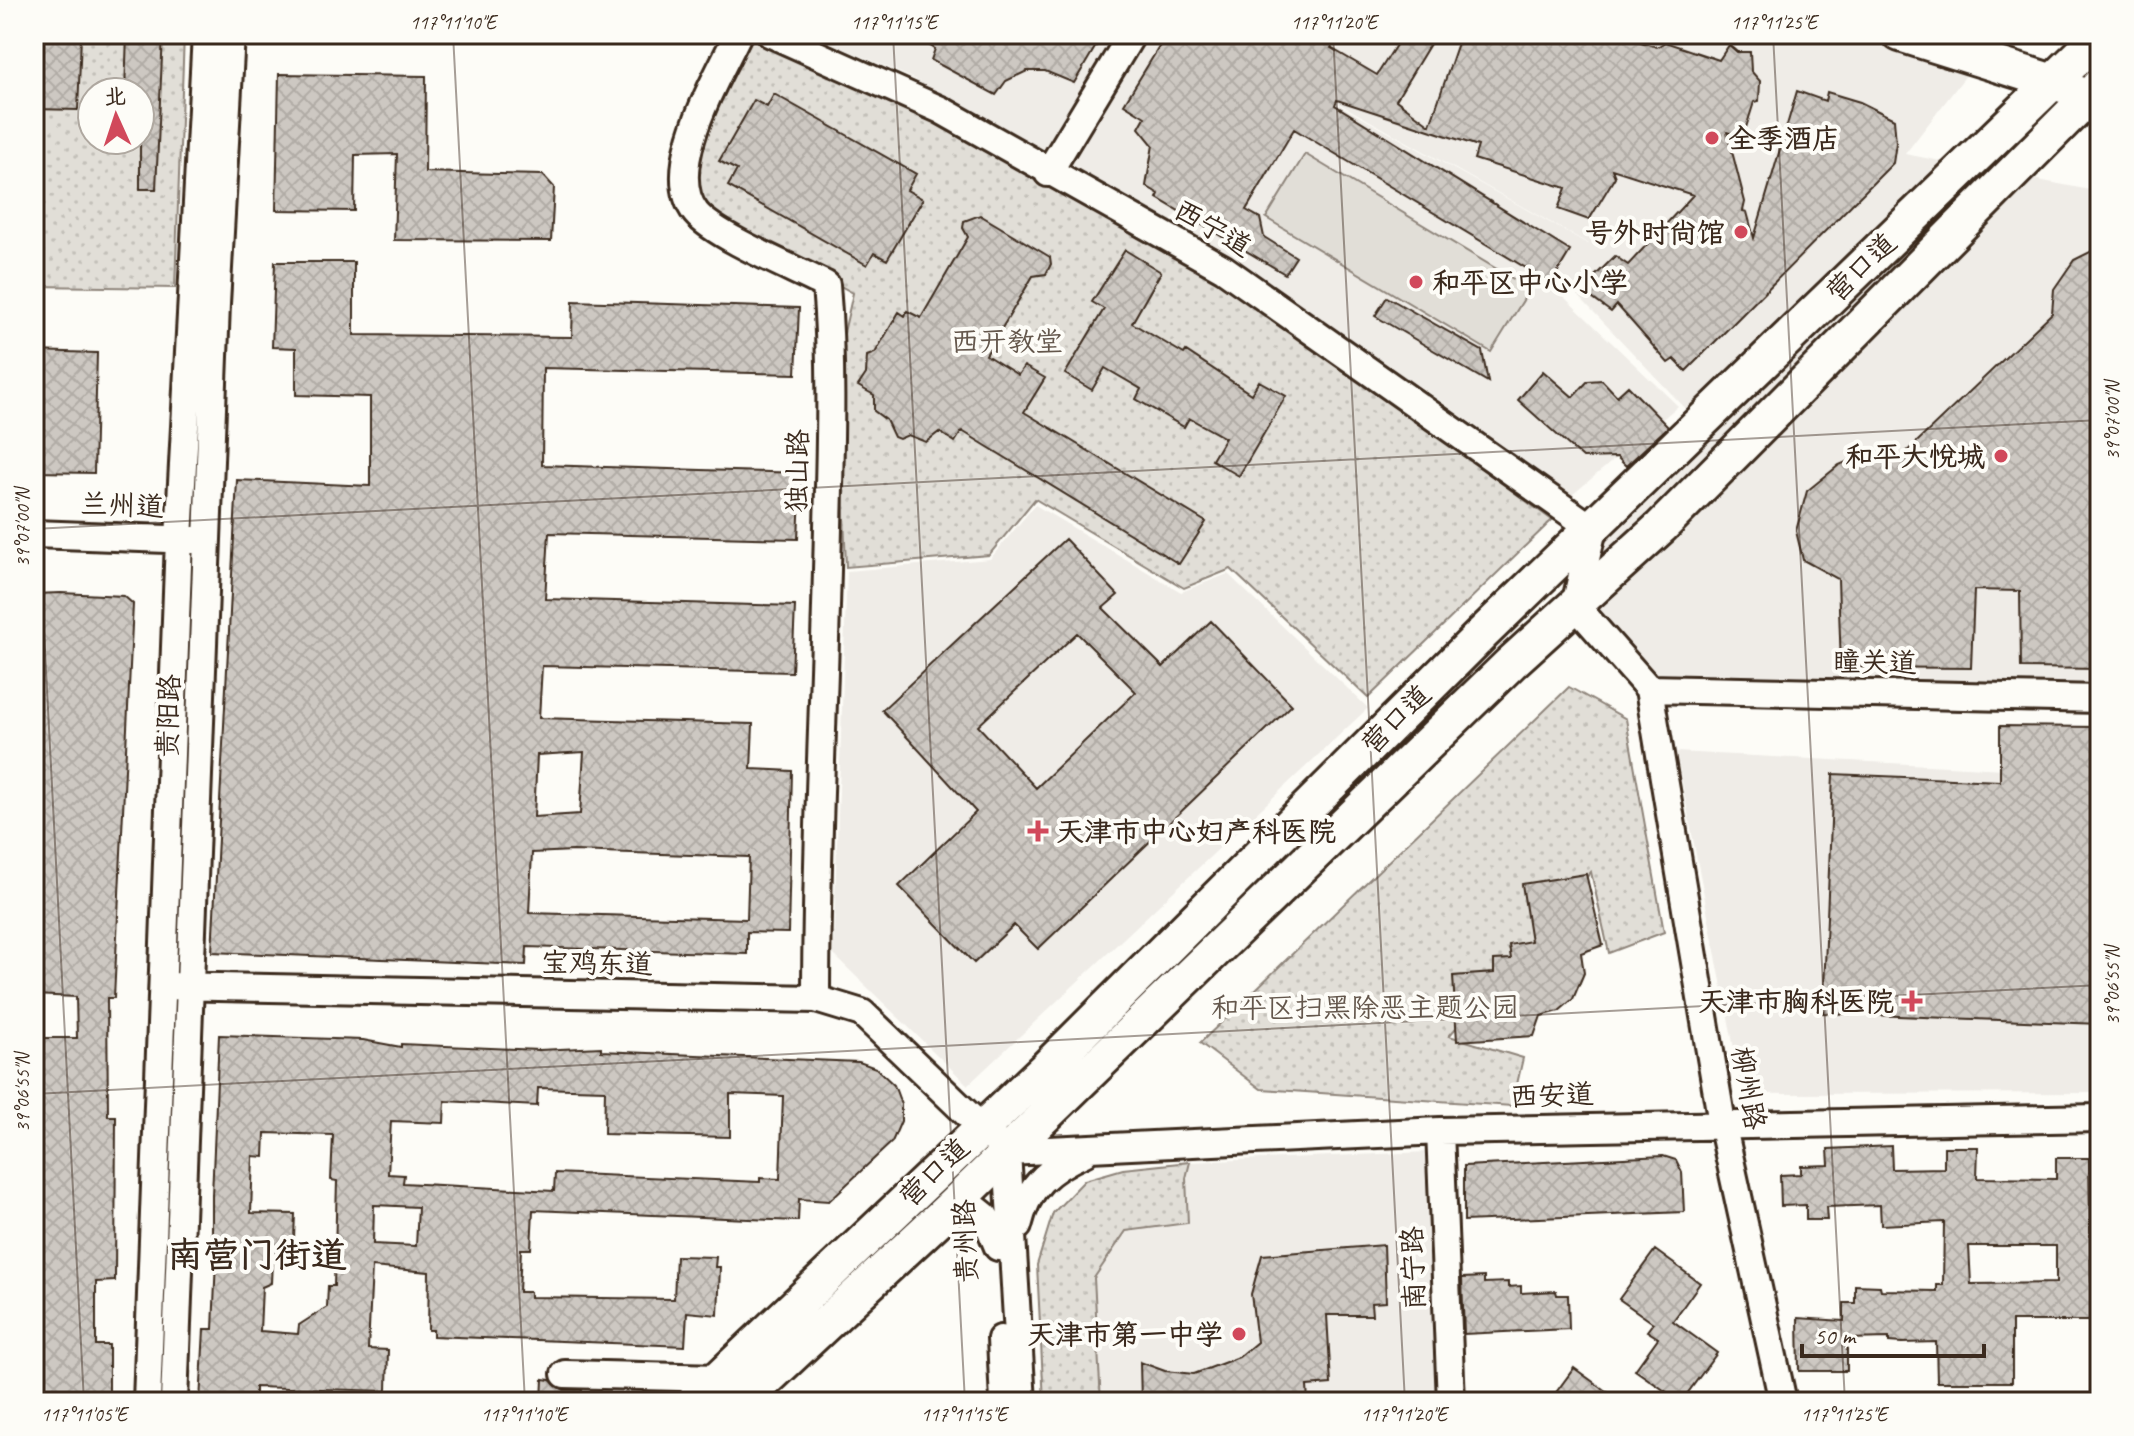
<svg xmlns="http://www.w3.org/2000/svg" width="2134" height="1436" font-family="Caveat,'LXGW WenKai TC',sans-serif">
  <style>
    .built { fill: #efece7; fill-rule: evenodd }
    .park { fill: url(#park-dots); stroke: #8e847a; stroke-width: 2; fill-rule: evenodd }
    .garden { fill: #e1ded7; stroke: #8e847a; stroke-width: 2 }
    .building { fill: url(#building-cross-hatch); stroke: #3b2a1e; stroke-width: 2; fill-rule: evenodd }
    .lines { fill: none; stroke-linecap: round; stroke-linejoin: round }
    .minor-casing { stroke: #3b2a1e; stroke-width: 32 }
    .major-casing { stroke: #3b2a1e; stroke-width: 40 }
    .minor { stroke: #fdfcf7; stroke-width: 26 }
    .major { stroke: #fdfcf7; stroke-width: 34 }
    .ticks { fill: none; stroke: #3b2a1e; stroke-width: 2; stroke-opacity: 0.45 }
    .poi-dot { fill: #d1495b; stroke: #fdfcf7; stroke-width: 3 }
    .labels { text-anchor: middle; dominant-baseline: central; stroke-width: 8; stroke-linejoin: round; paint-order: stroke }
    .poi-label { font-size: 28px; font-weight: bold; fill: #3b2a1e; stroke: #fdfcf7; text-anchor: end }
    .street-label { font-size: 28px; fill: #3b2a1e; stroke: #fdfcf7 }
    .park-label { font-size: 28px; fill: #64574c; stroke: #fdfcf7 }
    .district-label { font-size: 36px; font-weight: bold; fill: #3b2a1e; stroke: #fdfcf7 }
    .neatline { fill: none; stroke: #3b2a1e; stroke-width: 3 }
    .ticks-label { font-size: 20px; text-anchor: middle; fill: #3b2a1e }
  </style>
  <defs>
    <pattern id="park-dots" width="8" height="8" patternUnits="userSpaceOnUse" patternTransform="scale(2)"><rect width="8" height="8" fill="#e1ded7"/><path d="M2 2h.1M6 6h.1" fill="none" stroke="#c2bfb8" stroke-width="1.8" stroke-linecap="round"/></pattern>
    <pattern id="building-cross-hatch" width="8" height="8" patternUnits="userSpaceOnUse" patternTransform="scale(2)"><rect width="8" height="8" fill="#cdc8c2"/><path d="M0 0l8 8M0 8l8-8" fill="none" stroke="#b1aca6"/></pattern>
  </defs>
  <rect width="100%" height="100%" fill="#fdfcf7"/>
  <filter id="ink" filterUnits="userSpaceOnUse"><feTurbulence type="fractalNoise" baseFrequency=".0125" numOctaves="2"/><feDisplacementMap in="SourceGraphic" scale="16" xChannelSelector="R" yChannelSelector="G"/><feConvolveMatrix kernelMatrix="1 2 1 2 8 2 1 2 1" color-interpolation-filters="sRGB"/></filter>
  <g filter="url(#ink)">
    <path class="built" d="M 810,34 L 1998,34 L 1905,154 L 2100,192 L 2100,701 L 1656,695 L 1557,579 L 1708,432 L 1570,287 L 1565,298 L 1678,406 L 1572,495 L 1425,390 L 1172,227 L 1266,66 L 1168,227 L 912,78 ZM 1266,64 L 1267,63 L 1589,244 L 1588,244 Z
      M 1035,505 L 1181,592 L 1228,574 L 1368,708 L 968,1085 L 833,954 L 847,571 L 990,559 Z
      M 1676,752 L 2100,774 L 2100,1093 L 1743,1094 Z
      M 1428,1152 L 1440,1402 L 1044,1402 L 1037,1265 L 1053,1213 L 1085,1180 L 1123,1169 L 1190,1162 Z"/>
    <path class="park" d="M 34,34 L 184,34 L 175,288 L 34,286 ZM 92,92 L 140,92 L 140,140 L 92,140 Z
      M 746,34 L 754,34 L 939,118 L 1217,275 L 1552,520 L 1368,698 L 1231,569 L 1184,588 L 1035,499 L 989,555 L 846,567 L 838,359 L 853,293 L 700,208 L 693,145 Z
      M 1569,687 L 1626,719 L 1664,932 L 1609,953 L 1591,872 L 1449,1036 L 1523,1058 L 1512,1106 L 1261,1089 L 1200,1043 Z
      M 1190,1162 L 1186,1178 L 1188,1223 L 1126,1231 L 1094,1278 L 1101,1402 L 1044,1402 L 1037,1265 L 1053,1213 L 1085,1180 L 1123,1169 Z"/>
    <path class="garden" d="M 1305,154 L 1530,289 L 1491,352 L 1266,218 Z"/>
    <path class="building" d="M 127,34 L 163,34 L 156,189 L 140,189 L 140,92 L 125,92 Z
      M 911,34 L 1103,34 L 1074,83 L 1045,71 L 1027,71 L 1006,81 L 996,95 L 931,60 L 935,49 Z
      M 1167,34 L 1340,34 L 1331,48 L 1377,75 L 1403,34 L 1436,34 L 1396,100 L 1430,125 L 1461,34 L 1614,34 L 1657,47 L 1665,42 L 1719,60 L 1729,45 L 1737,52 L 1750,52 L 1751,71 L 1760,81 L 1759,101 L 1754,102 L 1743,137 L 1727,132 L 1745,202 L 1743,211 L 1747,212 L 1754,238 L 1797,91 L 1825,101 L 1827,92 L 1860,102 L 1894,119 L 1896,143 L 1893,163 L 1686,371 L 1674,359 L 1668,363 L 1617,305 L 1611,312 L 1589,296 L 1592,279 L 1615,256 L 1628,265 L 1693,195 L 1612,169 L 1615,177 L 1589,220 L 1558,209 L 1566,188 L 1474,159 L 1478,146 L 1337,100 L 1335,105 L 1570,251 L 1551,283 L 1294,129 L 1246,210 L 1260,218 L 1264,237 L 1296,257 L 1285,274 L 1157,198 L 1159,194 L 1146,186 L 1153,145 L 1139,128 L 1145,117 L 1124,104 Z
      M 34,35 L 81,36 L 78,110 L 34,109 Z
      M 279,74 L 426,76 L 425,172 L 543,175 L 554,187 L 551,241 L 394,240 L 397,154 L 355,155 L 354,211 L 276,210 Z
      M 774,94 L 916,174 L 907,190 L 923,199 L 887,260 L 874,253 L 867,265 L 728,186 L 737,170 L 719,161 L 754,100 L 767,107 Z
      M 980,215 L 1050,257 L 1051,264 L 1046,274 L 1033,276 L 986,355 L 1018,375 L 1024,366 L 1045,378 L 1024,412 L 1206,522 L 1179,564 L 962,431 L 955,442 L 939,432 L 926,442 L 908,435 L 899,439 L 894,437 L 886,420 L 874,411 L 874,395 L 858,386 L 866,374 L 867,356 L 875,353 L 899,312 L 905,316 L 907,311 L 921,318 L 968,237 L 963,228 L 964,221 Z
      M 2100,247 L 2100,669 L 2021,668 L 2020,591 L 1974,590 L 1971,668 L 1841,667 L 1838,579 L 1803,560 L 1796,531 L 1807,491 L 1839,465 L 1867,453 L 1899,459 L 2052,313 L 2054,289 L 2074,260 Z
      M 1125,250 L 1161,272 L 1132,323 L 1184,354 L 1186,351 L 1251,394 L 1259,381 L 1286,396 L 1239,476 L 1212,460 L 1225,438 L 1189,418 L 1184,427 L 1136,399 L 1141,389 L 1105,368 L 1092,390 L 1065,374 L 1104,309 L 1092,302 Z
      M 275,262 L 354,262 L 354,335 L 572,337 L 573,301 L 799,308 L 796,374 L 543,368 L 542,465 L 801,473 L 798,539 L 549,533 L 545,599 L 795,606 L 792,672 L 542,666 L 539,718 L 753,724 L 751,769 L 792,771 L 788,933 L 747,932 L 747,954 L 527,947 L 526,965 L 212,952 L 237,480 L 370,486 L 370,397 L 296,395 L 296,348 L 272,347 ZM 584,752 L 580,814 L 534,817 L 537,755 ZM 573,851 L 749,857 L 747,919 L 529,913 L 532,853 Z
      M 1387,297 L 1482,351 L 1488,382 L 1375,316 Z
      M 34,351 L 97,353 L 94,473 L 34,472 Z
      M 1543,371 L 1573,397 L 1588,381 L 1602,380 L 1617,396 L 1628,386 L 1668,427 L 1626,466 L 1617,457 L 1583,458 L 1518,400 Z
      M 1065,539 L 1118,595 L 1103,608 L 1163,667 L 1211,621 L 1292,705 L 1038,949 L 1014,925 L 974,963 L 899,886 L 976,812 L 882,710 ZM 1077,633 L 1136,692 L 1036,788 L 978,726 Z
      M 61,593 L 124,596 L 133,604 L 114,998 L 107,998 L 108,1116 L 116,1116 L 115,1281 L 96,1282 L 96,1345 L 109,1345 L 109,1402 L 34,1402 L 34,1038 L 77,1038 L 76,997 L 34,995 L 34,594 Z
      M 2000,726 L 2100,727 L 2100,1024 L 1823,1013 L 1833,774 L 2000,781 Z
      M 1586,874 L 1603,945 L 1581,953 L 1584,973 L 1573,999 L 1559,1011 L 1541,1016 L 1534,1036 L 1457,1041 L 1453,976 L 1494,973 L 1494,960 L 1511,959 L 1509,945 L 1531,941 L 1522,884 Z
      M 219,1035 L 363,1040 L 401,1047 L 401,1044 L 539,1050 L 601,1047 L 601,1051 L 859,1062 L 876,1068 L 894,1085 L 901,1104 L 901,1121 L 892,1142 L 829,1201 L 799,1199 L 798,1221 L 533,1210 L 531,1249 L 521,1249 L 519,1292 L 530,1292 L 530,1297 L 674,1299 L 676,1256 L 716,1257 L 715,1267 L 720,1267 L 718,1315 L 687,1312 L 685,1346 L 433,1336 L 433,1330 L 428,1330 L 429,1272 L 372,1267 L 368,1349 L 388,1350 L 387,1391 L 255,1387 L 255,1402 L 200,1402 L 204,1329 L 213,1329 L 217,1236 L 212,1236 L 212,1195 ZM 538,1088 L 605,1090 L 604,1134 L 730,1137 L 730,1094 L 783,1096 L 780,1179 L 760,1178 L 760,1182 L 555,1173 L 554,1191 L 403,1183 L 404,1175 L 388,1174 L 391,1121 L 444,1123 L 445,1101 L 537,1106 ZM 265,1133 L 333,1135 L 331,1180 L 337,1181 L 334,1286 L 328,1286 L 327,1307 L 299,1325 L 298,1334 L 260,1331 L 262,1287 L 271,1283 L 272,1261 L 293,1262 L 295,1214 L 251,1213 L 253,1156 L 264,1157 ZM 374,1205 L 418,1207 L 416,1246 L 373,1244 Z
      M 1891,1146 L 1892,1169 L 1944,1168 L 1944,1147 L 1978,1147 L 1977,1178 L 2056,1179 L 2056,1158 L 2089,1158 L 2091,1282 L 2100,1283 L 2100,1321 L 2012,1321 L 2012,1382 L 1937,1382 L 1936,1342 L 1902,1343 L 1889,1342 L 1889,1338 L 1847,1339 L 1847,1371 L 1799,1371 L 1798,1318 L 1844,1321 L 1844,1303 L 1855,1303 L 1855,1285 L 1880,1286 L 1881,1290 L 1937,1291 L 1937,1285 L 1943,1285 L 1944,1222 L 1881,1225 L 1880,1205 L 1826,1207 L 1827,1220 L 1806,1220 L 1806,1205 L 1781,1206 L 1780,1175 L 1801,1174 L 1801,1166 L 1829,1165 L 1828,1149 ZM 1969,1246 L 2056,1246 L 2056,1283 L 1971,1284 Z
      M 1663,1156 L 1676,1160 L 1682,1172 L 1684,1212 L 1464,1221 L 1464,1166 Z
      M 1384,1245 L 1386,1302 L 1371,1303 L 1372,1315 L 1327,1315 L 1331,1384 L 1307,1386 L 1308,1402 L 1141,1402 L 1140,1362 L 1165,1371 L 1194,1374 L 1239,1357 L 1257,1342 L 1251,1294 L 1262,1255 Z
      M 1655,1250 L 1700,1283 L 1673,1321 L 1717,1353 L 1681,1402 L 1635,1370 L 1658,1338 L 1647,1331 L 1653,1323 L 1619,1299 Z
      M 1484,1277 L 1484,1283 L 1508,1282 L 1508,1287 L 1521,1286 L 1521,1293 L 1556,1291 L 1557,1295 L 1568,1295 L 1569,1329 L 1464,1334 L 1462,1278 Z
      M 1574,1368 L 1621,1402 L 1549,1402 Z
      M 543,1379 L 550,1380 L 564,1390 L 582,1390 L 581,1402 L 542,1402 Z"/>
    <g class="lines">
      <g class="minor-casing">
        <path id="minor" d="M 738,34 C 718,77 661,169 696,213 C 716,237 795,269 826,285 C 833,366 830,446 828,527 C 825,685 816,842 816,999
          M 771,34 L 941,110 L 1224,269 L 1593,529 L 1575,605 L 1649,689
          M 1048,173 L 1132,34
          M 34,534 L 194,540
          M 1649,689 L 1722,1123 L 1783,1402
          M 1649,689 L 2100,699
          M 171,986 L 816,999 L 862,1013 L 1007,1152 L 1022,1402
          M 1440,1131 L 1451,1402
          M 1007,1152 L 1440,1131 L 2100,1118
          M 949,1209 L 975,1208 L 985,1216 L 998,1247
          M 1018,1226 C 1027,1187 1048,1169 1084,1153
          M 1001,1339 L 1004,1402
          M 565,1374 L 719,1378
          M 147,1402 L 179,539 L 206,34
          M 174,1402 L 216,304 L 231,34"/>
      </g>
      <g class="major-casing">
        <path id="major" d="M 1900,34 L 2069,87
          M 694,1402 L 1047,1067 L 1484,632 L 2100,36
          M 742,1402 L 949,1209 L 1511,663 L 1661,527 L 2100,85"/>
      </g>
      <use href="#minor" class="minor"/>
      <use href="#major" class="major"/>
    </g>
  </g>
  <path class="ticks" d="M 453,34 L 525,1402M 893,34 L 965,1402M 1333,34 L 1405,1402M 1773,34 L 1845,1402M 34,439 L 84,1402M 34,529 L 2100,420M 34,1094 L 2100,985"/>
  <g class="poi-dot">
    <circle cx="1712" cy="138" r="8"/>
    <circle cx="1741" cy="232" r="8"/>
    <circle cx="1416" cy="282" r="8"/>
    <circle cx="2001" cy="456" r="8"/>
    <path d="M1034 819h8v8h8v8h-8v8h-8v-8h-8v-8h8z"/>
    <path d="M1908 989h8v8h8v8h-8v8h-8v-8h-8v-8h8z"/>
    <circle cx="1239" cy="1334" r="8"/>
  </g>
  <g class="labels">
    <g class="poi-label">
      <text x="1728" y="138" text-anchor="start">全季酒店</text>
      <text x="1725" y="232">号外时尚馆</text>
      <text x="1432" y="282" text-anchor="start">和平区中心小学</text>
      <text x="1985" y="456">和平大悦城</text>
      <text x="1056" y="831" text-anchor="start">天津市中心妇产科医院</text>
      <text x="1894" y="1001">天津市胸科医院</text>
      <text x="1223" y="1334">天津市第一中学</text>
    </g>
    <g class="street-label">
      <text transform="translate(1213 228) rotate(30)">西宁道</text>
      <text transform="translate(1861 267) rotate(-44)">营口道</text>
      <text transform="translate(797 471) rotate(-89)">独山路</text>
      <text transform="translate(122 505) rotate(2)">兰州道</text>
      <text transform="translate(1875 662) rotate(1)">瞳关道</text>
      <text transform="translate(168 716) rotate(-88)">贵阳路</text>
      <text transform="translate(1396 719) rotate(-45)">营口道</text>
      <text transform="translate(597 963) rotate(1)">宝鸡东道</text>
      <text transform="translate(1749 1088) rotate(80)">柳州路</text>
      <text transform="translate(1552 1095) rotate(-2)">西安道</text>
      <text transform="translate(934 1172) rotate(-44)">营口道</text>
      <text transform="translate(965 1241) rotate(-92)">贵州路</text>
      <text transform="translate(1413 1268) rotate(-92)">南宁路</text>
    </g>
    <g class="park-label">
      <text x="1007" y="341">西开教堂</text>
      <text x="1365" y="1007">和平区扫黑除恶主题公园</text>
    </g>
    <g class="district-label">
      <text x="257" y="1255">南营门街道</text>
    </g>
  </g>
  <rect width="2134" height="1436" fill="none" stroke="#fdfcf7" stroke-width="88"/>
  <g transform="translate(116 116) rotate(357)"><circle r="38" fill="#fdfcf7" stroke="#afa8a0" stroke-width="2"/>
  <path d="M0-6L14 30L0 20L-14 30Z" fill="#d1495b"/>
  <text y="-12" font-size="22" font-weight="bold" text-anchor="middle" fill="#3b2a1e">北</text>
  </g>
  <path d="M1802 1344v12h182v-12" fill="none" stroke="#3b2a1e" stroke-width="4"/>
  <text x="1814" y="1344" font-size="24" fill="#3b2a1e" stroke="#fdfcf7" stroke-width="6" paint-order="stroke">50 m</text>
  <rect x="44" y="44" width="2046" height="1348" class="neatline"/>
  <g class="ticks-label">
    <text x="453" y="29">117°11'10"E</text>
    <text x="894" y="29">117°11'15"E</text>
    <text x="1334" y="29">117°11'20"E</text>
    <text x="1774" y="29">117°11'25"E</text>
    <text transform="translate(2112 421) rotate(-90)" y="7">39°07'00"N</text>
    <text transform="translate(22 528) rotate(-90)" y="7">39°07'00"N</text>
    <text transform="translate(2112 986) rotate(-90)" y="7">39°06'55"N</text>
    <text transform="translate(22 1093) rotate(-90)" y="7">39°06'55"N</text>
    <text x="84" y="1421">117°11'05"E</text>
    <text x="524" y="1421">117°11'10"E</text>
    <text x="964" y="1421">117°11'15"E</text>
    <text x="1404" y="1421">117°11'20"E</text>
    <text x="1844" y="1421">117°11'25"E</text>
  </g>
</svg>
